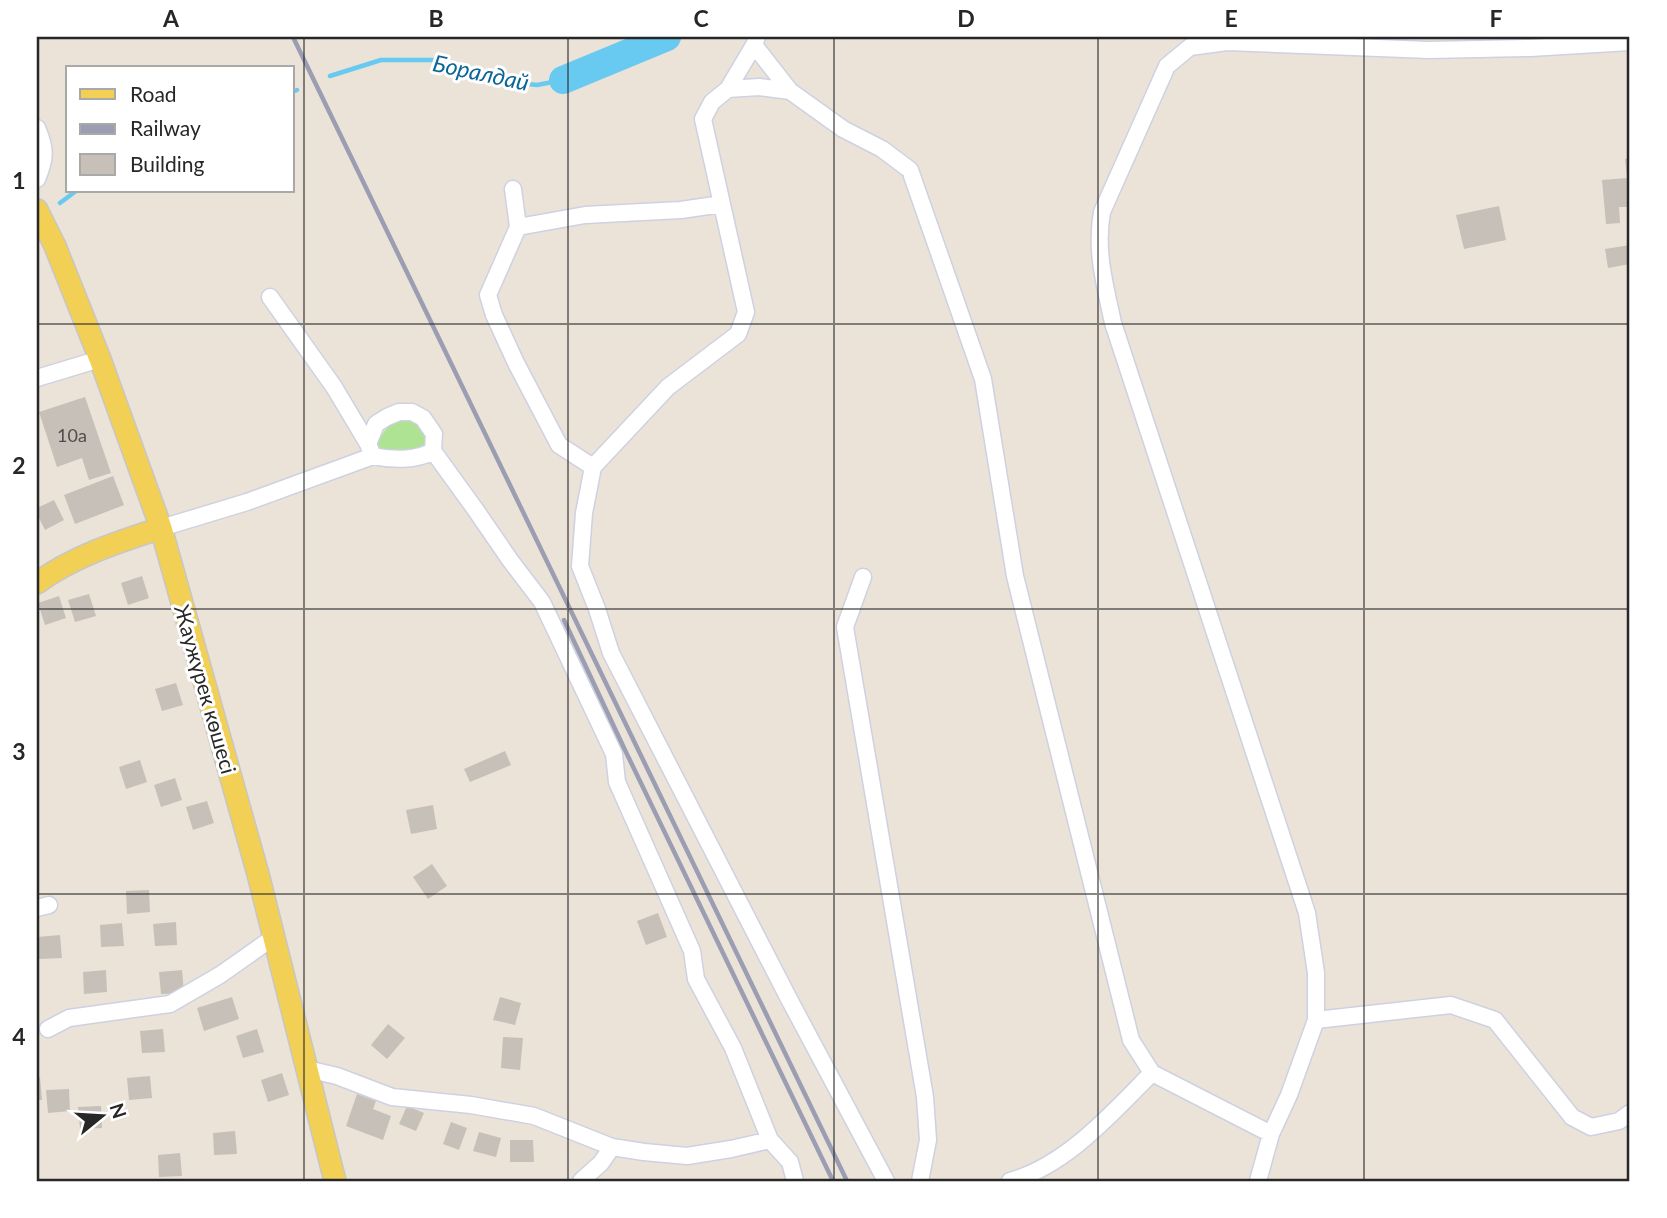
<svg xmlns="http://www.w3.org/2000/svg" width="1667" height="1218" font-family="Lato,sans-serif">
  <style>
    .green { fill: #ade393 }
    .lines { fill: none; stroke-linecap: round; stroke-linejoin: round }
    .stream { stroke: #68caf0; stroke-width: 4.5 }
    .river { stroke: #68caf0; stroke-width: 28 }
    .building { fill: #c6c0b8 }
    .minor-casing { stroke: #ced1e1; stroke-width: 19 }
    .major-casing { stroke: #c7c7c7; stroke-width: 24 }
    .minor { stroke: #fff; stroke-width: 16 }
    .major { stroke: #f2cf55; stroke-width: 21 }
    .rail { stroke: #9b9eb2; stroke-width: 4.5 }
    .grid { fill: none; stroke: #272727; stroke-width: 2; stroke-opacity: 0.55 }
    .labels { text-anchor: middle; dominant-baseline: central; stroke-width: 6; stroke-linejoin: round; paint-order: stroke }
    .number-label { font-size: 18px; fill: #4f4d4b }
    .street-label { font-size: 21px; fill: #272727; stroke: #fff }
    .water-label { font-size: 23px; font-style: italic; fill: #0b6698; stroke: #fff }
    .neatline { fill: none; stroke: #272727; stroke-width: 2.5 }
    .grid-label { font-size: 23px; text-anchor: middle; font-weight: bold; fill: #272727 }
  </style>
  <rect width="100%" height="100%" fill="#ebe3d8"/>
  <path class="green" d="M 407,417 L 419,420 L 429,433 L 427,444 L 421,452 L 385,452 L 377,445 C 385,427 389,424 407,417 Z"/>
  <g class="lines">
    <path class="stream" d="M 330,76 L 381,60 L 433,60 L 467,73 L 510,82 L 537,85 L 563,80
      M 292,92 L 297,90
      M 60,203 L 76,191"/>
    <path class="river" d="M 563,80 L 667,37"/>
  </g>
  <path class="building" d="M 1630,158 L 1630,207 L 1619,207 L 1620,223 L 1606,224 L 1602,180 L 1627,178 L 1625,159 Z
    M 1499,206 L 1506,240 L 1464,249 L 1456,215 Z
    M 1630,245 L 1630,264 L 1608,268 L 1605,249 Z
    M 85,397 L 111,473 L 89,480 L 82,458 L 57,467 L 39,412 Z
    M 113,476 L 124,505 L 75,524 L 64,495 Z
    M 54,500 L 64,520 L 45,530 L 37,514 L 37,508 Z
    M 142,576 L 149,598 L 128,605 L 121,583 Z
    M 89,594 L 96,616 L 75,622 L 68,600 Z
    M 59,596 L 66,618 L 45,625 L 38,603 Z
    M 176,683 L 183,705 L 162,711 L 155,689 Z
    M 505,751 L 511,765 L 470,782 L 464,769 Z
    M 140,760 L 147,782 L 126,789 L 119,767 Z
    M 175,778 L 182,800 L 161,807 L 154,785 Z
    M 207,801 L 214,823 L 193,830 L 186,807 Z
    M 433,805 L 437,829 L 411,834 L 406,810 Z
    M 432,864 L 447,886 L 428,899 L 413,877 Z
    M 149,890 L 150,912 L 127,914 L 126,891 Z
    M 658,913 L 667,937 L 646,945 L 637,921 Z
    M 176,922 L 177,945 L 155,946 L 153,924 Z
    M 122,923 L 124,946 L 101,947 L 100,925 Z
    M 60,935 L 62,958 L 39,959 L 37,937 Z
    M 106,970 L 107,992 L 84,994 L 83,972 Z
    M 182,970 L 184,993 L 161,994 L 159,972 Z
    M 232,997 L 239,1019 L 204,1031 L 197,1008 Z
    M 500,997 L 521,1003 L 515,1025 L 493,1020 Z
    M 388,1024 L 405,1038 L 387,1059 L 371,1045 Z
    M 163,1029 L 165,1052 L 142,1053 L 140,1031 Z
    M 257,1029 L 264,1052 L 243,1058 L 236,1036 Z
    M 503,1037 L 523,1038 L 520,1070 L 501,1068 Z
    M 282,1073 L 289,1095 L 268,1102 L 261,1080 Z
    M 150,1076 L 152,1098 L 129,1100 L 127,1078 Z
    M 40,1077 L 42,1100 L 37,1100 L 37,1078 Z
    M 69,1089 L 70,1111 L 48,1113 L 46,1090 Z
    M 357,1094 L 376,1101 L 373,1109 L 391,1116 L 383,1140 L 346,1126 Z
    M 101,1106 L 102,1128 L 80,1129 L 78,1107 Z
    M 407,1106 L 424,1113 L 416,1131 L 399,1124 Z
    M 451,1122 L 467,1128 L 459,1150 L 443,1144 Z
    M 235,1131 L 237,1154 L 214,1155 L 213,1133 Z
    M 479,1132 L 501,1138 L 496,1157 L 473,1151 Z
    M 510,1140 L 533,1140 L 534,1162 L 510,1162 Z
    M 180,1153 L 182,1176 L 159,1177 L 158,1155 Z"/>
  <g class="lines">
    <g class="minor-casing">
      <path id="minor" d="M 757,37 L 754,45 L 790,91 L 843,129 L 882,149 L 910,170 L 983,379 L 1015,576 L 1131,1040 L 1152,1073 L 1271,1134
        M 728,89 L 754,45
        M 790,91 L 759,87 L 728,89 L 712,102 L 703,119 L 746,312 L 738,334 L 668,387 L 593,467 L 584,513 L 580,566 L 597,609 L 611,653 L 789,999 L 886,1181
        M 37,128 C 46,149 46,158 37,179
        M 513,189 L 518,227 L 488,295 L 494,315 L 516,363 L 559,445 L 593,467
        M 518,227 L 585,215 L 681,210 L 722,204
        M 270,297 L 334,387 L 368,444
        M 37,378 L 100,359
        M 433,451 C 416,461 391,460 373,456 L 368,444 L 376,424 L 387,417 L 399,412 L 412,412 L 423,418 L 434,434 L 433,451 L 475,509 L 510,560 L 542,602 L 614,754 L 617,782 L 692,951 L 696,979 L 733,1048 L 770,1140 L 790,1162 L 795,1181
        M 161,528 L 247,502 L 373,456
        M 863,577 L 845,627 L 925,1097 L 928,1140 L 920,1181
        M 37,908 L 49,905
        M 1316,1020 L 1451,1005 L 1495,1020 L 1572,1117 L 1591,1127 L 1619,1121 L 1630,1113
        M 48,1029 L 69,1018 L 170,1004 L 220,975 L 274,937
        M 307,1069 L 337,1076 L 392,1097 L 471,1105 L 534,1116 L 612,1147 L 644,1152 L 687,1156 L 731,1149 L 770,1140
        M 581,1181 L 601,1163 L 612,1147
        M 1010,1181 C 1066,1166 1112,1113 1152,1073
        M 1258,1181 L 1271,1134 L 1289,1095 L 1316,1020 L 1316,973 L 1307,913 L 1113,323 C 1105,285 1095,251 1102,212 L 1167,66 L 1190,47 L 1227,42 L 1429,50 L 1530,48 L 1630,42"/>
    </g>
    <g class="major-casing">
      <path id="major" d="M 37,210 L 55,246 L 100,359 L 161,528 L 258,874 L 335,1181
        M 37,583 C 74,556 118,542 161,528"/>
    </g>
    <use href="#minor" class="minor"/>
    <use href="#major" class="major"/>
    <path class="rail" d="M 293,37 L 847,1181
      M 564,620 L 624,748 L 833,1181"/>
  </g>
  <path class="grid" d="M 304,37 L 304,1181M 568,37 L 568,1181M 834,37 L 834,1181M 1098,37 L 1098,1181M 1364,37 L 1364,1181M 37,324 L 1630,324M 37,609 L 1630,609M 37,894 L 1630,894"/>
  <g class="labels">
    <g class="number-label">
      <text x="72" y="435">10а</text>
    </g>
    <g class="street-label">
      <text transform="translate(206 689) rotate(74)">Жаужүрек көшесі</text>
    </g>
    <g class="water-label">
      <text transform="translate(481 72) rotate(12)">Боралдай</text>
    </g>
  </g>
  <rect width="1667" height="1218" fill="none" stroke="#ffffff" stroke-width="77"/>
  <rect x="66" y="66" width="228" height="126" fill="#ffffff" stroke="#a9a9a9" stroke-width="2"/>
  <rect x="80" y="89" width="35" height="10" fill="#f2cf55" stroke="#a9a9a9" stroke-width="2"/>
  <text x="130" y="102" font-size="21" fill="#272727">Road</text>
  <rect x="80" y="124" width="35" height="10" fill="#9b9eb2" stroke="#a9a9a9" stroke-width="2"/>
  <text x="130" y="136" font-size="21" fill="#272727">Railway</text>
  <rect x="80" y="154" width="35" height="21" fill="#c6c0b8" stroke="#a9a9a9" stroke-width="2"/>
  <text x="130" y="172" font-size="21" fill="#272727">Building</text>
  <g transform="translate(102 1116) rotate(72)" stroke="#ffffff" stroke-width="5" paint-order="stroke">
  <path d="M0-5L12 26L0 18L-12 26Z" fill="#272727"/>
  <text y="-10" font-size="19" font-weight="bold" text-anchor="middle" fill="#272727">N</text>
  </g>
  <rect x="38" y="38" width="1590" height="1142" class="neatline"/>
  <g class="grid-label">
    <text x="171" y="27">A</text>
    <text x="436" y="27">B</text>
    <text x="701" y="27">C</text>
    <text x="966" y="27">D</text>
    <text x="1231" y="27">E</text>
    <text x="1496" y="27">F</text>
    <text x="19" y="189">1</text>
    <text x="19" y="474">2</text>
    <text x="19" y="760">3</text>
    <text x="19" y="1045">4</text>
  </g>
</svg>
